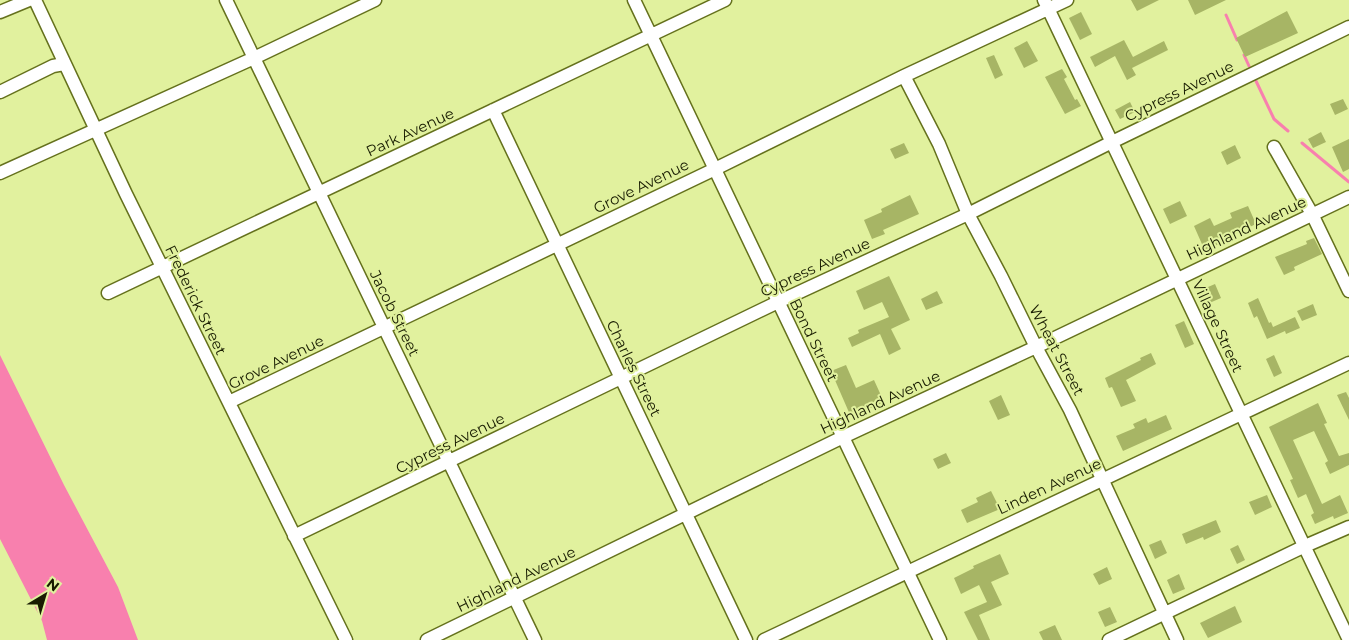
<svg xmlns="http://www.w3.org/2000/svg" width="1349" height="640" font-family="Montserrat,sans-serif">
  <style>
    .water { fill: #f880ae }
    .lines { fill: none; stroke-linecap: round; stroke-linejoin: round }
    .stream { stroke: #f880ae; stroke-width: 3 }
    .building { fill: #a7b565 }
    .street-casing { stroke: #65711d; stroke-width: 15 }
    .street { stroke: #fff; stroke-width: 12 }
    .labels { text-anchor: middle; dominant-baseline: central; stroke-width: 4; stroke-linejoin: round; paint-order: stroke }
    .street-label { font-size: 15px; fill: #181c00; stroke: #e1f19e }
  </style>
  <rect width="100%" height="100%" fill="#e1f19e"/>
  <path class="water" d="M 0,355 L 64,485 L 118,587 L 138,640 L 47,640 L 42,621 L 0,539 Z"/>
  <g class="lines">
    <path class="stream" d="M 1226,15 L 1237,40
      M 1244,55 L 1249,66
      M 1256,81 L 1274,119 L 1288,131
      M 1302,143 L 1349,182"/>
  </g>
  <path class="building" d="M 1131,0 L 1159,0 L 1137,11 Z
    M 1188,0 L 1226,0 L 1195,15 Z
    M 1287,11 L 1298,33 L 1245,57 L 1236,38 Z
    M 1081,12 L 1092,34 L 1080,40 L 1069,18 Z
    M 1124,40 L 1133,57 L 1164,41 L 1168,50 L 1132,68 L 1136,75 L 1127,80 L 1115,56 L 1095,67 L 1090,57 Z
    M 1027,41 L 1038,61 L 1024,68 L 1014,48 Z
    M 994,55 L 1003,75 L 995,79 L 986,58 Z
    M 1062,69 L 1067,77 L 1064,79 L 1075,100 L 1077,99 L 1081,106 L 1065,114 L 1045,77 Z
    M 1343,99 L 1348,109 L 1335,115 L 1330,104 Z
    M 1130,102 L 1135,112 L 1120,119 L 1115,110 Z
    M 1321,132 L 1326,142 L 1313,148 L 1308,139 Z
    M 1349,139 L 1349,169 L 1343,172 L 1332,147 Z
    M 904,143 L 909,153 L 895,159 L 890,149 Z
    M 1235,145 L 1241,158 L 1227,165 L 1221,152 Z
    M 910,195 L 919,214 L 883,230 L 885,234 L 872,239 L 864,220 L 882,212 L 881,209 Z
    M 1180,201 L 1187,216 L 1170,224 L 1163,209 Z
    M 1248,206 L 1256,224 L 1220,241 L 1221,243 L 1205,251 L 1194,226 L 1210,218 L 1214,226 L 1232,218 L 1230,213 Z
    M 1314,238 L 1322,254 L 1294,267 L 1295,270 L 1284,275 L 1275,257 L 1307,244 L 1306,241 Z
    M 889,276 L 910,320 L 891,329 L 901,349 L 889,355 L 880,334 L 852,347 L 848,338 L 859,333 L 858,330 L 889,317 L 882,302 L 864,310 L 856,291 Z
    M 1215,284 L 1221,298 L 1207,304 L 1201,290 Z
    M 937,291 L 943,303 L 926,310 L 921,299 Z
    M 1258,298 L 1269,323 L 1271,322 L 1273,327 L 1295,317 L 1300,328 L 1286,334 L 1285,331 L 1267,339 L 1257,316 L 1254,318 L 1248,303 Z
    M 1313,304 L 1317,315 L 1302,321 L 1297,311 Z
    M 1184,321 L 1194,344 L 1185,348 L 1175,325 Z
    M 1151,353 L 1156,364 L 1126,380 L 1136,401 L 1121,407 L 1112,387 L 1109,388 L 1105,378 L 1141,360 L 1140,358 Z
    M 1274,355 L 1282,373 L 1274,377 L 1266,359 Z
    M 846,365 L 856,388 L 874,380 L 884,402 L 851,417 L 831,371 Z
    M 1346,392 L 1349,398 L 1349,420 L 1337,395 Z
    M 1001,395 L 1010,415 L 998,420 L 989,401 Z
    M 1318,403 L 1327,423 L 1324,424 L 1339,456 L 1349,453 L 1349,465 L 1330,474 L 1325,463 L 1328,461 L 1314,431 L 1293,440 L 1322,504 L 1340,495 L 1348,513 L 1334,519 L 1333,516 L 1315,524 L 1311,515 L 1314,513 L 1306,494 L 1298,498 L 1290,480 L 1293,479 L 1269,427 Z
    M 1166,415 L 1172,429 L 1123,451 L 1116,436 L 1135,428 L 1133,424 L 1146,418 L 1148,423 Z
    M 946,453 L 951,463 L 938,469 L 933,459 Z
    M 991,491 L 1000,509 L 967,523 L 961,510 L 978,502 L 976,498 Z
    M 1267,495 L 1272,507 L 1255,515 L 1249,502 Z
    M 1216,520 L 1221,532 L 1204,540 L 1203,537 L 1186,544 L 1182,534 Z
    M 1161,540 L 1167,553 L 1155,559 L 1149,545 Z
    M 1238,545 L 1245,560 L 1237,564 L 1230,549 Z
    M 1000,554 L 1009,574 L 991,582 L 1002,605 L 979,615 L 990,640 L 978,640 L 964,612 L 987,602 L 979,585 L 961,594 L 954,578 L 974,568 L 973,566 Z
    M 1107,567 L 1112,579 L 1099,585 L 1093,574 Z
    M 1179,574 L 1185,589 L 1173,594 L 1167,580 Z
    M 1235,606 L 1242,622 L 1208,638 L 1200,623 Z
    M 1110,607 L 1117,622 L 1105,627 L 1098,612 Z
    M 1055,625 L 1062,640 L 1043,640 L 1039,632 Z"/>
  <g class="lines">
    <g class="street-casing">
      <path id="street" d="M 35,0 L 126,194 L 346,640
        M 226,0 L 535,640
        M 634,0 L 940,640
        M 1044,0 L 1349,640
        M 0,12 L 29,0
        M 904,76 L 939,144 L 968,214 L 1001,276 L 1036,347 L 1070,410 L 1177,640
        M 0,92 L 53,66 L 64,64
        M 493,110 L 746,640
        M 1274,147 L 1312,214 L 1349,291
        M 0,173 L 254,58 L 375,0
        M 108,293 L 725,0
        M 229,402 L 715,169 L 904,76 L 1067,0
        M 294,536 L 778,302 L 968,214 L 1112,142 L 1349,27
        M 427,640 L 843,437 L 1036,347 L 1349,197
        M 764,640 L 1349,363
        M 1109,640 L 1305,546 L 1349,527"/>
    </g>
    <use href="#street" class="street"/>
  </g>
  <g class="labels">
    <g class="street-label">
      <text transform="translate(1179 91) rotate(-26)">Cypress Avenue</text>
      <text transform="translate(410 132) rotate(-25)">Park Avenue</text>
      <text transform="translate(641 186) rotate(-26)">Grove Avenue</text>
      <text transform="translate(1246 228) rotate(-25)">Highland Avenue</text>
      <text transform="translate(815 267) rotate(-25)">Cypress Avenue</text>
      <text transform="translate(196 300) rotate(64)">Frederick Street</text>
      <text transform="translate(395 313) rotate(64)">Jacob Street</text>
      <text transform="translate(1218 326) rotate(65)">Village Street</text>
      <text transform="translate(814 340) rotate(64)">Bond Street</text>
      <text transform="translate(1057 350) rotate(62)">Wheat Street</text>
      <text transform="translate(276 362) rotate(-26)">Grove Avenue</text>
      <text transform="translate(634 368) rotate(64)">Charles Street</text>
      <text transform="translate(880 402) rotate(-25)">Highland Avenue</text>
      <text transform="translate(450 443) rotate(-26)">Cypress Avenue</text>
      <text transform="translate(1049 486) rotate(-25)">Linden Avenue</text>
      <text transform="translate(516 579) rotate(-26)">Highland Avenue</text>
    </g>
  </g>
  <g transform="translate(45 595) rotate(38)" stroke="#e1f19e" stroke-width="4" paint-order="stroke">
  <path d="M0-4L9 19L0 12L-9 19Z" fill="#181c00"/>
  <text y="-8" font-size="14" font-weight="bold" text-anchor="middle" fill="#181c00">N</text>
  </g>
</svg>
